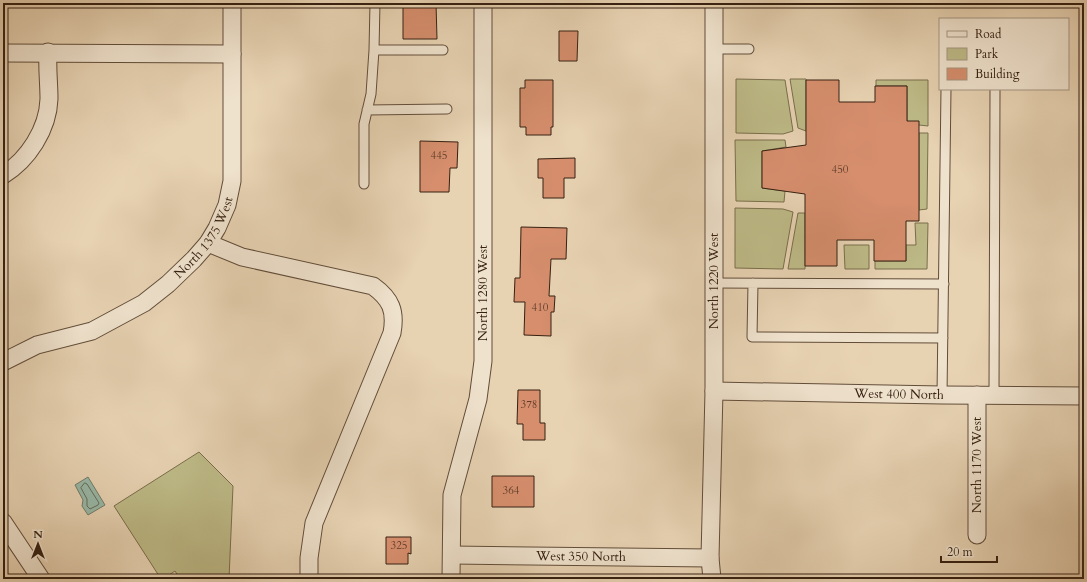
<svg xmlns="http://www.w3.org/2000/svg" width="1087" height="582" font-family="Cardo,serif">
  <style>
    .green { fill: #bdba87; stroke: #7a6e4c }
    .water { fill: #98b8a7; stroke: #717c6b }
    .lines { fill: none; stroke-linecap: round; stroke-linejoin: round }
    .shore { stroke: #676c5c; stroke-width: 1 }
    .building { fill: #d68e6d; stroke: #362112 }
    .lane-casing { stroke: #624d3a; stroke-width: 11 }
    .street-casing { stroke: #624d3a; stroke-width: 19 }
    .lane { stroke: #efe2cd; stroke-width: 9 }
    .street { stroke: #efe2cd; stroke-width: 17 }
    .labels { text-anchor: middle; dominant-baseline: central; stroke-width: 3; stroke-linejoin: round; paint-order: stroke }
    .number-label { font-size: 11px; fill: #5e3c29 }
    .street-label { font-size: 13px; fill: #362112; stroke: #efe2cd }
  </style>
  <rect width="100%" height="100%" fill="#e7d2b2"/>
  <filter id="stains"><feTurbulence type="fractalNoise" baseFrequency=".005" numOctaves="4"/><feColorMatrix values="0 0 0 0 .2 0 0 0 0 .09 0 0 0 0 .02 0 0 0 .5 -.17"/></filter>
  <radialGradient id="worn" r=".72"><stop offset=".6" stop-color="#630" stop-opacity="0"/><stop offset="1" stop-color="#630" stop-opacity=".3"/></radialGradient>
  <path class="green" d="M 736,79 L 785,80 L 793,131 L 783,134 L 736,133 Z
    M 790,79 L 806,79 L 806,131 L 798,128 Z
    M 876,80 L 928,80 L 928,126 L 919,125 L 907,121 L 907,86 L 876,86 Z
    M 919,133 L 928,133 L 927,209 L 919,210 Z
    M 735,140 L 785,140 L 786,147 L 762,151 L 762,188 L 785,191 L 784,202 L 736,201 Z
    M 735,208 L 783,209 L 793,212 L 783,269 L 735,268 Z
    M 798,213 L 805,213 L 805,269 L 788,269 Z
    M 915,223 L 928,223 L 927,269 L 875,269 L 875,261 L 906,261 L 906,245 L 916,245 Z
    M 844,245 L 869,245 L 869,269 L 845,269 Z
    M 199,452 L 233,486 L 229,579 L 180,579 L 175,571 L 163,579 L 161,579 L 114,506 Z"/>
  <path class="water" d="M 88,477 L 105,505 L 88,515 L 82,506 L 83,500 L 75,485 Z"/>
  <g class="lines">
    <path class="shore" d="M 85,483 L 87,484 L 99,503 L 98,505 L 90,509 L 87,506 L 87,499 L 81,488 Z"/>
  </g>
  <path class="building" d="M 403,3 L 436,3 L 437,39 L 403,39 Z
    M 559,31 L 578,31 L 577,61 L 559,61 Z
    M 525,80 L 553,80 L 553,127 L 551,127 L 551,135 L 526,135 L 526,127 L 520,127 L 520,88 L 525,88 Z
    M 806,80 L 839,80 L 839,102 L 875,102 L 875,86 L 907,86 L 907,121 L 919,121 L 919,221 L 906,221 L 906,261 L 874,261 L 874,240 L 837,240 L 837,266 L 805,266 L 805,194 L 762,188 L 762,151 L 806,145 Z
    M 420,141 L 458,142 L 457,168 L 450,168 L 449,192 L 420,192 Z
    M 575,158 L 575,178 L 564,178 L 564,198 L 543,198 L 543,178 L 538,178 L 538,159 Z
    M 521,227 L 567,228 L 566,259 L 551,259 L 549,296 L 555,296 L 554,312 L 551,312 L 551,336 L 524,335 L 525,302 L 514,302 L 515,278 L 520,278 Z
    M 518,390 L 540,390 L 540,423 L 545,423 L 545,440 L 523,440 L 523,424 L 517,424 Z
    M 492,476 L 534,476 L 534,507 L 492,507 Z
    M 386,537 L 411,537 L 411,554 L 408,553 L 408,564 L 386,564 Z"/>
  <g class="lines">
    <g class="lane-casing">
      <path id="lane" d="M 714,49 L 749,49
        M 374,50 L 443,50
        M 367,110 L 447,109
        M 364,184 L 364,124 L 371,94 L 374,50 L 375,3
        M 713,283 L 944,284
        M 753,283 L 752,337 L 943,338
        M 942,395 L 946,89
        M 994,395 L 995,89"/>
    </g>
    <g class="street-casing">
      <g id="street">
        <path d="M 3,53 L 232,54"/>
        <path d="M 3,175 C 28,160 48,129 49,99 C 49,83 47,69 48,52"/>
        <path d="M 208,243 L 242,257 L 373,286 C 391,299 396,311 392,333 L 314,523 L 309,558 L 309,579"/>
        <path id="s1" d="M 3,362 L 37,345 L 92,331 L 144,303 L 168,284 L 194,259 L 208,243 L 217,228 L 227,205 L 232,181 L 232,3"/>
        <path id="s2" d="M 714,391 L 942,395 L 1084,396"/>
        <path d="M 977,395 L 977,535"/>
        <path d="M 3,522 L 41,579"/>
        <path id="s3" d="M 452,555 L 710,558"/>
        <path d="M 451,579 L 452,495 L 478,399 L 483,361 L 483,3"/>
        <path d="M 712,579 L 710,558 L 714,391 L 714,3"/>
      </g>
    </g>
    <use href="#lane" class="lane"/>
    <use href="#street" class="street"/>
  </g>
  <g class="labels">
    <g class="number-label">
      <text x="439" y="155">445</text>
      <text x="840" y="169">450</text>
      <text x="540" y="307">410</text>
      <text x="529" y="404">378</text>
      <text x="511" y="490">364</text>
      <text x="399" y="545">325</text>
    </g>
    <g class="street-label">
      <text stroke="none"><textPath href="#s1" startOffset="244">North 1375 West</textPath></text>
      <text transform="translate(714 281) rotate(-90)">North 1220 West</text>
      <text transform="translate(483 293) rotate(-90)">North 1280 West</text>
      <text stroke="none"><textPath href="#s2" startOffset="185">West 400 North</textPath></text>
      <text transform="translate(977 465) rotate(-90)">North 1170 West</text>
      <text stroke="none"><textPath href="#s3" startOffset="129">West 350 North</textPath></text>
    </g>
  </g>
  <rect width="1087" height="582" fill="none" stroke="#e7d2b2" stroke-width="16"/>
  <rect x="4" y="4" width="1079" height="574" fill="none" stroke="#362112" stroke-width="2"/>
  <rect x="8" y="8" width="1071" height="566" fill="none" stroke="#362112"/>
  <rect x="939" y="18" width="130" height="72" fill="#efe2cd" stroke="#a59582"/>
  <rect x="947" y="31" width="20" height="6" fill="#efe2cd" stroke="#a59582"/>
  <text x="975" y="38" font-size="12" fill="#362112">Road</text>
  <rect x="947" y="48" width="20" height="12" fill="#bdba87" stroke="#a59582"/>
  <text x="975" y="58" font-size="12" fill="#362112">Park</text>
  <rect x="947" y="68" width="20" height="12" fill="#d68e6d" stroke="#a59582"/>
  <text x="975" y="78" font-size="12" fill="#362112">Building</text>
  <g transform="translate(38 544)" stroke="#efe2cd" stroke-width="3" paint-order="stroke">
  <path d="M0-3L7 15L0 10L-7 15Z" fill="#362112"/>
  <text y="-6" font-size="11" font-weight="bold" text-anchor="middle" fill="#362112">N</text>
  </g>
  <path d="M941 556v6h56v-6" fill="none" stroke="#362112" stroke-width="2"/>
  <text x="947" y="556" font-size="12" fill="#362112" stroke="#efe2cd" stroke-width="3" paint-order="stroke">20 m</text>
  <rect width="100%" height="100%" filter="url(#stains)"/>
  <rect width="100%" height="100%" fill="url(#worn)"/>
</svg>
